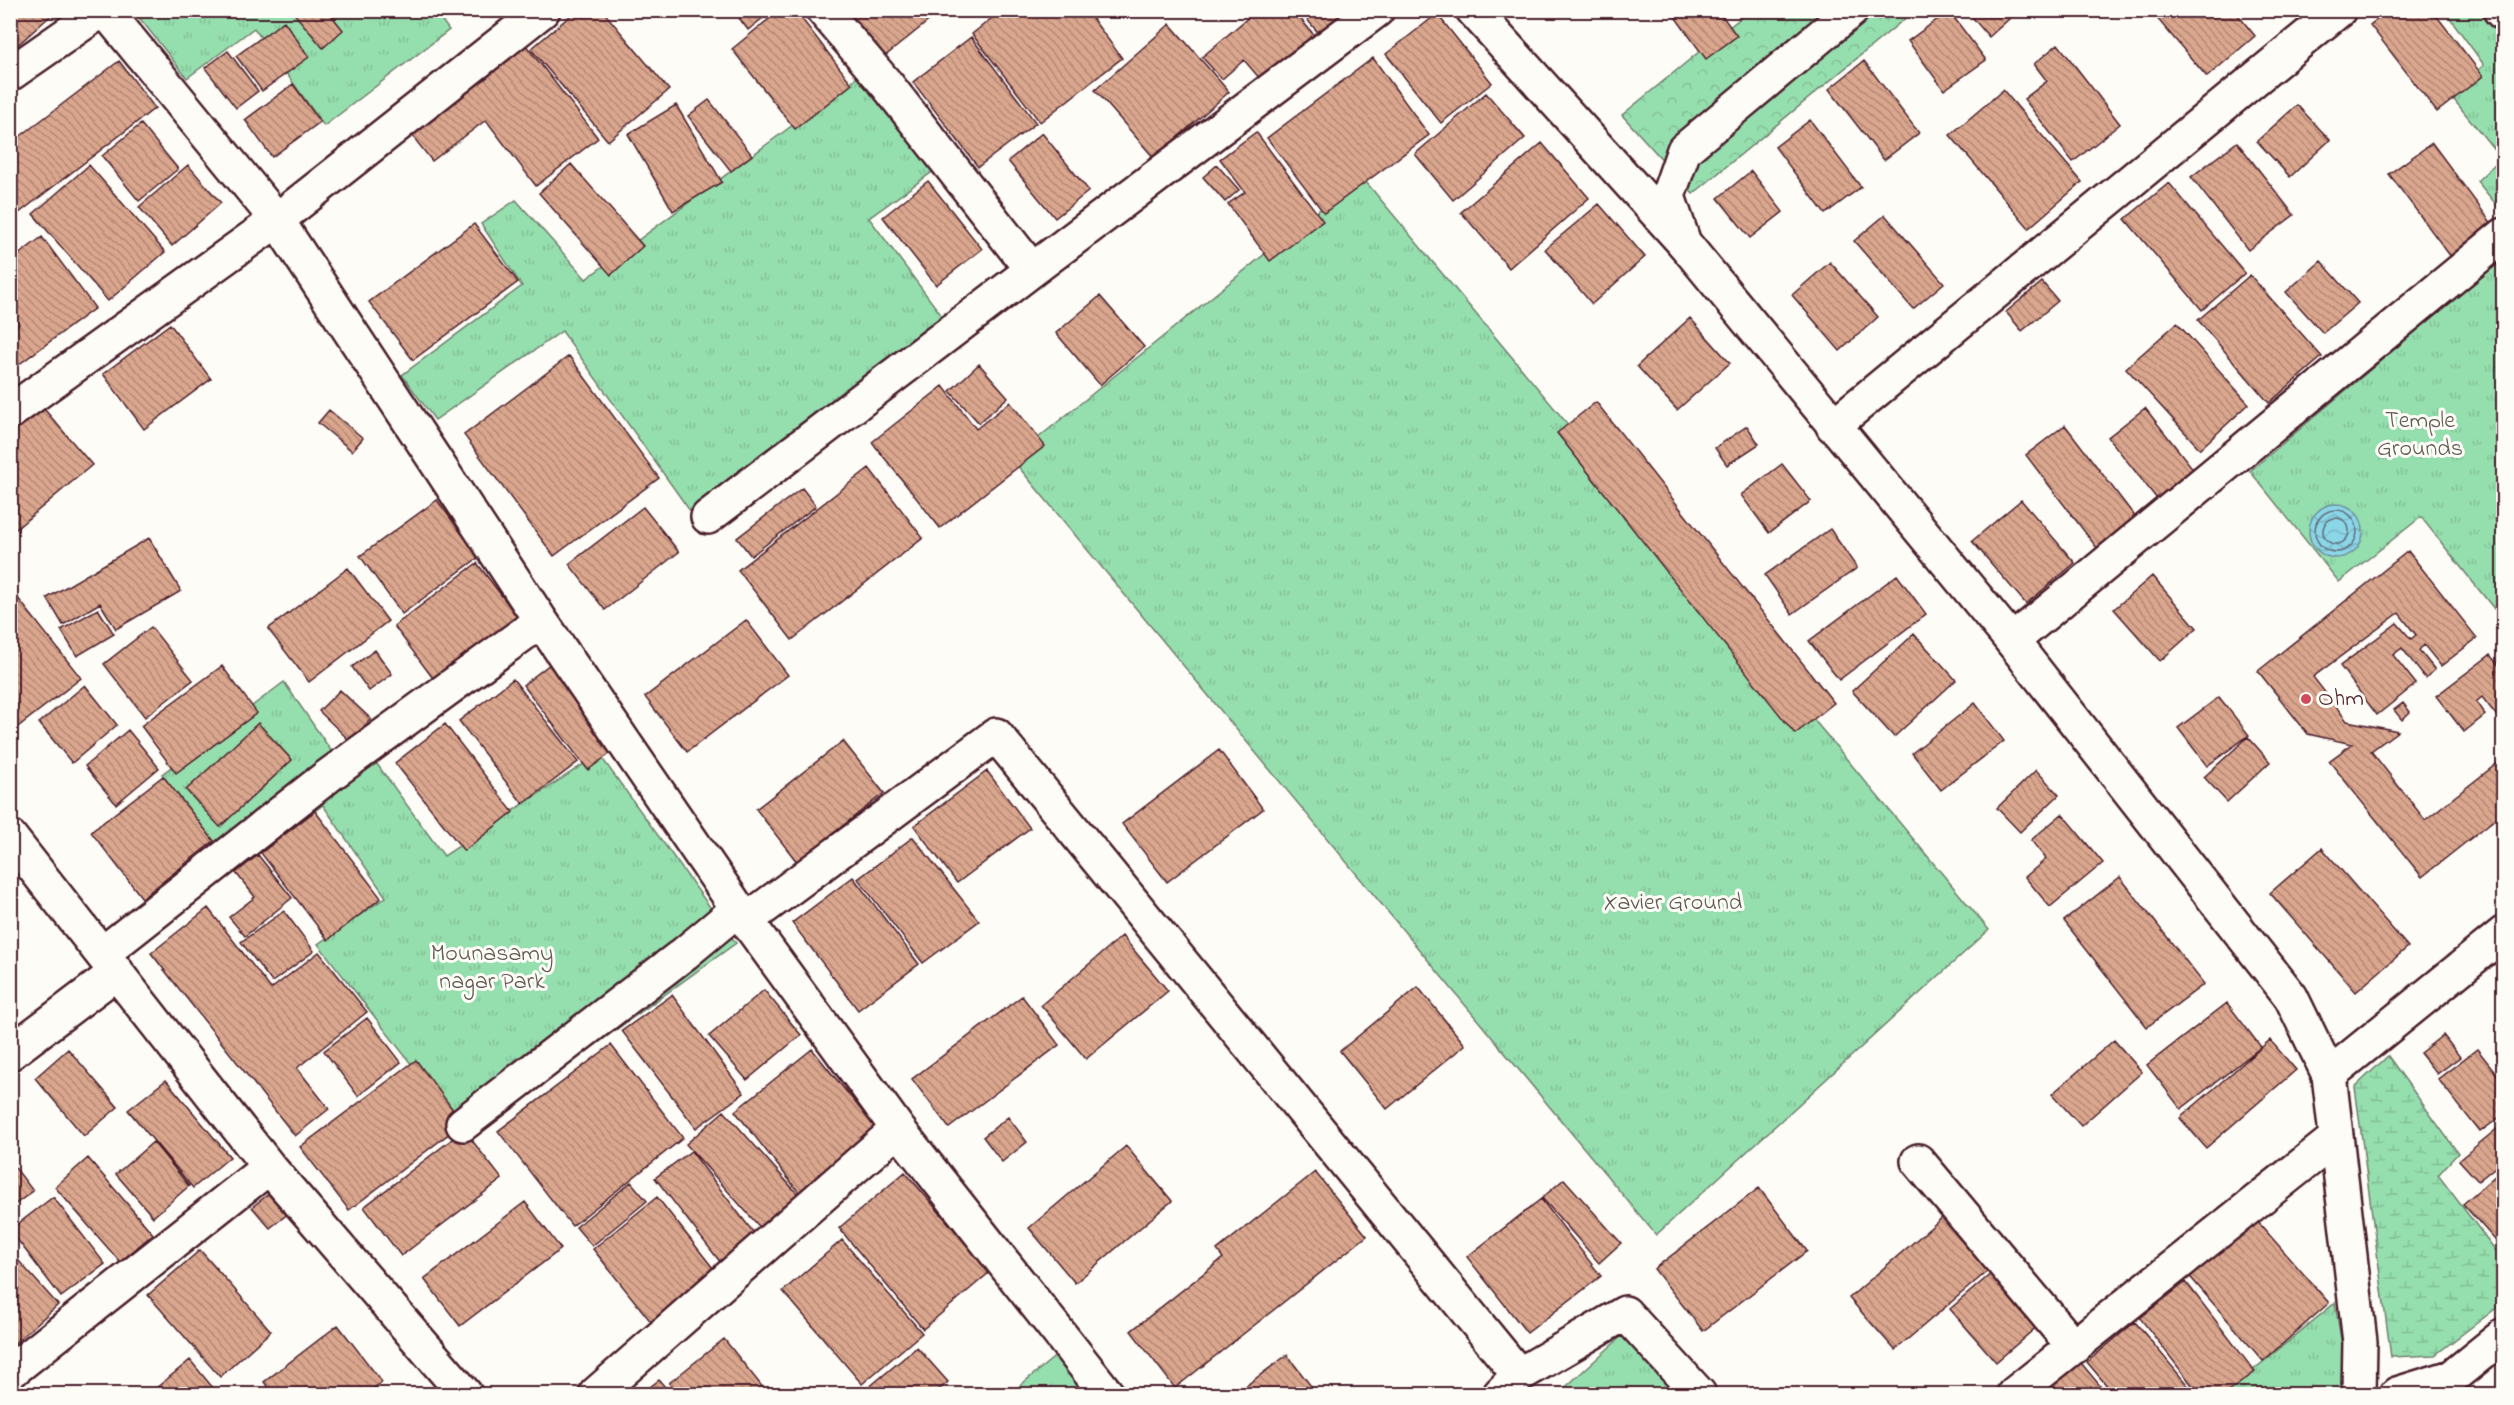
<svg xmlns="http://www.w3.org/2000/svg" width="2514" height="1405" font-family="'Indie Flower',sans-serif">
  <style>
    .grass { fill: url(#grass-tufts); stroke: #707f6c; stroke-width: 1.5 }
    .forest { fill: url(#forest-crowns); stroke: #707f6c; stroke-width: 1.5 }
    .wetland { fill: url(#wetland-marsh); stroke: #707f6c; stroke-width: 1.5 }
    .water { fill: url(#water-waves); stroke: #708d9c; stroke-width: 1.5 }
    .lines { fill: none; stroke-linecap: round; stroke-linejoin: round }
    .shore { stroke: #646977; stroke-width: 1.5 }
    .building { fill: url(#building-back-hatch); stroke: #4a1f2b; stroke-width: 1.5 }
    .street-casing { stroke: #4a1f2b; stroke-width: 38 }
    .secondary-casing { stroke: #4a1f2b; stroke-width: 38 }
    .street { stroke: #fdfcf7; stroke-width: 33 }
    .secondary { stroke: #fdfcf7; stroke-width: 33 }
    .poi-dot { fill: #d1495b; stroke: #fdfcf7; stroke-width: 2 }
    .labels { text-anchor: middle; dominant-baseline: central; stroke-width: 6; stroke-linejoin: round; paint-order: stroke }
    .park-label { font-size: 24px; fill: #605952; stroke: #fdfcf7 }
    .poi-label { font-size: 24px; fill: #4a1f2b; stroke: #fdfcf7; text-anchor: start }
  </style>
  <defs>
    <pattern id="grass-tufts" width="24" height="20" patternUnits="userSpaceOnUse" patternTransform="scale(1.5)"><rect width="24" height="20" fill="#95dfae"/><path d="M3 7l-1-3M5 7V3M7 7l1-3M15 17l-1-3M17 17v-4M19 17l1-3" fill="none" stroke="#82bf96"/></pattern>
    <pattern id="forest-crowns" width="20" height="18" patternUnits="userSpaceOnUse" patternTransform="scale(1.5)"><rect width="20" height="18" fill="#95dfae"/><path d="M2 6a3 3 0 1 1 6 0M12 15a3 3 0 1 1 6 0" fill="none" stroke="#82bf96"/></pattern>
    <pattern id="wetland-marsh" width="20" height="14" patternUnits="userSpaceOnUse" patternTransform="scale(1.5)"><rect width="20" height="14" fill="#95dfae"/><path d="M1 5h8M5 5V1M11 12h8M15 12V8" fill="none" stroke="#82bf96"/></pattern>
    <pattern id="water-waves" width="16" height="10" patternUnits="userSpaceOnUse" patternTransform="scale(1.5)"><rect width="16" height="10" fill="#8ad7e8"/><path d="M0 5q4-4 8 0t8 0" fill="none" stroke="#79b8c7"/></pattern>
    <pattern id="building-back-hatch" width="6" height="6" patternUnits="userSpaceOnUse" patternTransform="scale(1.5)"><rect width="6" height="6" fill="#daa68e"/><path d="M-1 5l2 2M0 0l6 6M5-1l2 2" fill="none" stroke="#b38774"/></pattern>
  </defs>
  <rect width="100%" height="100%" fill="#fdfcf7"/>
  <filter id="ink" filterUnits="userSpaceOnUse"><feTurbulence type="fractalNoise" baseFrequency=".0167" numOctaves="2"/><feDisplacementMap in="SourceGraphic" scale="12" xChannelSelector="R" yChannelSelector="G"/><feConvolveMatrix kernelMatrix="1 2 1 2 8 2 1 2 1" color-interpolation-filters="sRGB"/></filter>
  <g filter="url(#ink)">
    <path class="grass" d="M 134,11 L 435,11 L 449,30 L 324,126 L 254,28 L 187,78 Z
      M 2445,11 L 2486,11 L 2503,31 L 2503,213 L 2477,181 L 2501,158 L 2451,96 L 2484,65 Z
      M 864,72 L 935,170 L 869,218 L 948,324 L 695,518 L 562,331 L 435,420 L 402,375 L 522,286 L 481,224 L 516,200 L 586,279 Z
      M 1361,176 L 1989,930 L 1656,1235 L 1012,459 Z
      M 2503,258 L 2503,620 L 2421,517 L 2339,582 L 2250,471 Z
      M 284,682 L 334,755 L 358,738 L 444,856 L 599,754 L 736,943 L 468,1137 L 318,944 L 386,897 L 323,805 L 232,873 L 162,774 Z
      M 2335,1303 L 2343,1351 L 2342,1394 L 2224,1394 Z
      M 1624,1334 L 1677,1394 L 1558,1394 Z
      M 1058,1354 L 1090,1394 L 1010,1394 Z"/>
    <path class="forest" d="M 1749,11 L 1914,11 L 1693,194 L 1622,115 Z"/>
    <path class="wetland" d="M 2388,1056 L 2458,1153 L 2438,1175 L 2503,1260 L 2503,1303 L 2435,1355 L 2391,1357 L 2355,1087 Z"/>
    <path class="water" d="M2309 531a27 27 0 1 1 54 0a27 27 0 1 1-54 0Z"/>
    <g class="lines">
      <path class="shore" d="M2315 531a21 21 0 1 1 42 0a21 21 0 1 1-42 0Z
        M2323 531a13 13 0 1 1 26 0a13 13 0 1 1-26 0Z"/>
    </g>
    <path class="building" d="M 10,10 L 57,10 L 12,50 Z
      M 327,10 L 343,30 L 323,48 L 292,11 Z
      M 577,10 L 602,10 L 669,90 L 608,141 L 531,49 Z
      M 733,10 L 773,10 L 748,30 Z
      M 780,10 L 795,10 L 852,84 L 795,129 L 732,49 Z
      M 839,10 L 942,10 L 879,61 Z
      M 1002,10 L 1086,10 L 1122,58 L 1040,122 L 972,34 Z
      M 1257,10 L 1293,10 L 1320,42 L 1267,87 L 1244,60 L 1222,79 L 1202,57 Z
      M 1299,10 L 1350,10 L 1321,36 Z
      M 1670,10 L 1718,10 L 1737,36 L 1706,59 Z
      M 1966,10 L 2019,10 L 1989,37 Z
      M 2150,10 L 2234,10 L 2255,36 L 2207,77 Z
      M 2389,10 L 2432,10 L 2483,76 L 2437,112 L 2370,25 Z
      M 1949,11 L 1986,60 L 1944,90 L 1908,41 Z
      M 1437,14 L 1492,83 L 1441,123 L 1386,54 Z
      M 284,21 L 309,57 L 262,91 L 236,56 Z
      M 1170,24 L 1229,92 L 1154,158 L 1095,90 Z
      M 971,37 L 1036,123 L 978,167 L 913,82 Z
      M 525,44 L 598,138 L 536,186 L 486,120 L 432,161 L 410,133 Z
      M 2058,44 L 2120,124 L 2073,162 L 2024,99 L 2047,81 L 2034,64 Z
      M 228,51 L 258,91 L 236,108 L 205,68 Z
      M 1373,58 L 1429,135 L 1324,213 L 1267,138 Z
      M 119,61 L 155,108 L 10,220 L 10,144 Z
      M 1864,61 L 1919,133 L 1884,160 L 1829,89 Z
      M 293,84 L 320,122 L 272,157 L 245,120 Z
      M 2003,90 L 2082,182 L 2029,228 L 1950,135 Z
      M 1486,93 L 1525,138 L 1453,200 L 1415,154 Z
      M 709,100 L 752,155 L 731,171 L 688,116 Z
      M 676,105 L 722,182 L 673,211 L 628,134 Z
      M 2297,105 L 2330,140 L 2290,177 L 2257,141 Z
      M 1810,120 L 1861,187 L 1825,214 L 1775,147 Z
      M 141,124 L 178,169 L 139,201 L 102,156 Z
      M 1256,132 L 1323,221 L 1270,261 L 1228,204 L 1245,192 L 1220,159 Z
      M 1042,133 L 1089,191 L 1055,218 L 1008,161 Z
      M 2237,142 L 2294,215 L 2248,250 L 2191,177 Z
      M 1542,143 L 1589,198 L 1509,268 L 1461,212 Z
      M 2432,143 L 2493,225 L 2451,257 L 2389,174 Z
      M 571,164 L 643,246 L 611,275 L 539,193 Z
      M 89,165 L 165,252 L 108,301 L 33,214 Z
      M 188,165 L 221,203 L 172,246 L 139,207 Z
      M 1217,165 L 1239,190 L 1225,202 L 1203,177 Z
      M 1751,171 L 1783,212 L 1750,238 L 1718,198 Z
      M 928,181 L 982,249 L 936,285 L 883,217 Z
      M 2169,183 L 2245,273 L 2202,310 L 2125,219 Z
      M 1599,204 L 1645,257 L 1592,304 L 1545,249 Z
      M 1885,215 L 1944,283 L 1913,309 L 1854,241 Z
      M 474,224 L 518,282 L 413,360 L 369,302 Z
      M 42,237 L 95,308 L 10,371 L 10,331 L 19,324 L 10,313 L 10,261 Z
      M 2321,261 L 2358,303 L 2323,333 L 2286,292 Z
      M 1830,262 L 1878,317 L 1840,351 L 1792,295 Z
      M 2250,275 L 2322,357 L 2269,403 L 2198,320 Z
      M 2042,282 L 2058,301 L 2022,331 L 2006,312 Z
      M 1100,296 L 1144,347 L 1100,385 L 1056,333 Z
      M 1690,318 L 1730,363 L 1677,410 L 1637,366 Z
      M 2177,323 L 2249,404 L 2200,449 L 2126,368 Z
      M 170,324 L 211,379 L 144,429 L 103,374 Z
      M 569,356 L 659,478 L 554,556 L 464,435 Z
      M 979,364 L 1008,397 L 979,423 L 950,391 Z
      M 943,386 L 976,429 L 1010,402 L 1045,446 L 940,528 L 872,442 Z
      M 1596,402 L 1834,703 L 1795,734 L 1557,433 Z
      M 39,403 L 92,465 L 10,534 L 10,427 Z
      M 2145,408 L 2194,470 L 2157,499 L 2108,437 Z
      M 329,410 L 363,438 L 352,451 L 318,423 Z
      M 2065,425 L 2136,518 L 2097,548 L 2026,455 Z
      M 1747,426 L 1759,444 L 1727,465 L 1715,448 Z
      M 1782,464 L 1811,501 L 1769,533 L 1741,495 Z
      M 869,468 L 923,538 L 792,640 L 738,570 Z
      M 802,488 L 816,506 L 751,556 L 737,538 Z
      M 437,500 L 479,557 L 402,614 L 360,556 Z
      M 2021,500 L 2075,563 L 2026,604 L 1972,541 Z
      M 643,507 L 679,552 L 605,610 L 569,564 Z
      M 1830,529 L 1857,568 L 1792,614 L 1765,575 Z
      M 149,538 L 181,591 L 116,629 L 100,603 L 63,625 L 47,598 Z
      M 2408,551 L 2477,638 L 2441,666 L 2424,645 L 2419,650 L 2435,670 L 2425,678 L 2402,648 L 2393,655 L 2416,684 L 2377,715 L 2340,666 L 2397,623 L 2411,639 L 2416,635 L 2399,613 L 2313,677 L 2347,721 L 2398,731 L 2371,751 L 2425,820 L 2504,758 L 2504,812 L 2422,877 L 2329,761 L 2352,744 L 2308,734 L 2258,671 Z
      M 477,563 L 519,619 L 435,681 L 394,626 Z
      M 348,568 L 388,621 L 309,682 L 268,629 Z
      M 1897,575 L 1926,614 L 1839,680 L 1809,641 Z
      M 2152,576 L 2197,628 L 2160,661 L 2114,609 Z
      M 10,588 L 81,678 L 10,733 Z
      M 98,609 L 114,634 L 77,656 L 61,630 Z
      M 746,620 L 788,675 L 687,752 L 645,697 Z
      M 151,627 L 193,680 L 145,717 L 104,664 Z
      M 1914,634 L 1956,680 L 1894,737 L 1852,691 Z
      M 375,650 L 392,674 L 369,691 L 352,667 Z
      M 2490,655 L 2504,672 L 2504,725 L 2482,697 L 2476,702 L 2485,715 L 2464,732 L 2436,696 Z
      M 550,664 L 616,749 L 588,770 L 523,685 Z
      M 222,666 L 257,713 L 176,773 L 141,726 Z
      M 513,679 L 578,762 L 523,804 L 459,721 Z
      M 85,685 L 117,725 L 72,763 L 39,723 Z
      M 340,690 L 371,719 L 350,741 L 319,711 Z
      M 2219,697 L 2249,735 L 2207,766 L 2178,728 Z
      M 1975,703 L 2004,741 L 1941,790 L 1912,753 Z
      M 2403,703 L 2410,712 L 2402,720 L 2394,710 Z
      M 258,723 L 292,760 L 220,827 L 186,790 Z
      M 445,724 L 513,812 L 464,851 L 395,763 Z
      M 128,730 L 159,768 L 116,804 L 85,766 Z
      M 2248,737 L 2270,762 L 2227,802 L 2204,777 Z
      M 843,741 L 884,793 L 797,862 L 756,809 Z
      M 1219,750 L 1263,809 L 1167,882 L 1122,824 Z
      M 2036,770 L 2059,795 L 2020,832 L 1997,808 Z
      M 987,771 L 1030,828 L 957,883 L 914,826 Z
      M 163,776 L 214,841 L 142,898 L 91,832 Z
      M 315,811 L 381,898 L 328,940 L 261,853 Z
      M 2062,814 L 2103,863 L 2050,907 L 2025,877 L 2046,859 L 2031,840 Z
      M 913,837 L 979,921 L 923,963 L 858,879 Z
      M 2322,848 L 2408,947 L 2356,992 L 2270,893 Z
      M 258,855 L 292,898 L 245,936 L 229,917 L 255,897 L 236,873 Z
      M 853,877 L 919,964 L 858,1010 L 792,923 Z
      M 2120,877 L 2204,984 L 2147,1027 L 2064,921 Z
      M 208,908 L 271,989 L 319,952 L 367,1012 L 297,1068 L 329,1109 L 295,1136 L 151,953 Z
      M 284,911 L 314,951 L 272,982 L 241,942 Z
      M 1122,936 L 1168,991 L 1086,1059 L 1041,1005 Z
      M 1418,987 L 1465,1045 L 1387,1109 L 1340,1051 Z
      M 764,990 L 801,1035 L 747,1080 L 709,1036 Z
      M 672,995 L 744,1093 L 696,1128 L 622,1031 Z
      M 1022,996 L 1059,1045 L 949,1128 L 912,1079 Z
      M 2227,1003 L 2261,1047 L 2181,1109 L 2147,1065 Z
      M 367,1018 L 401,1062 L 358,1096 L 324,1051 Z
      M 2443,1035 L 2460,1057 L 2437,1074 L 2420,1053 Z
      M 2114,1040 L 2142,1072 L 2081,1126 L 2052,1094 Z
      M 2270,1040 L 2296,1070 L 2206,1148 L 2180,1118 Z
      M 611,1045 L 683,1138 L 572,1226 L 498,1131 Z
      M 68,1049 L 118,1107 L 84,1136 L 35,1078 Z
      M 812,1049 L 883,1137 L 805,1200 L 735,1111 Z
      M 2477,1049 L 2504,1083 L 2504,1114 L 2480,1132 L 2438,1079 Z
      M 416,1060 L 463,1123 L 349,1210 L 300,1147 Z
      M 166,1080 L 230,1157 L 193,1188 L 128,1110 Z
      M 724,1111 L 803,1200 L 765,1233 L 686,1144 Z
      M 1008,1117 L 1027,1142 L 1002,1162 L 983,1137 Z
      M 2504,1123 L 2504,1160 L 2478,1181 L 2459,1160 Z
      M 464,1130 L 502,1179 L 401,1256 L 364,1207 Z
      M 153,1142 L 189,1186 L 153,1217 L 116,1174 Z
      M 1126,1146 L 1172,1201 L 1075,1283 L 1029,1228 Z
      M 691,1151 L 763,1245 L 728,1272 L 655,1178 Z
      M 88,1158 L 153,1234 L 120,1262 L 55,1187 Z
      M 10,1161 L 33,1191 L 10,1208 Z
      M 2504,1168 L 2504,1250 L 2463,1204 Z
      M 905,1172 L 990,1272 L 923,1329 L 839,1228 Z
      M 1315,1172 L 1367,1236 L 1175,1388 L 1131,1331 L 1223,1258 L 1217,1250 Z
      M 1564,1179 L 1621,1243 L 1599,1263 L 1542,1198 Z
      M 631,1182 L 647,1201 L 592,1246 L 576,1227 Z
      M 1759,1188 L 1807,1251 L 1703,1331 L 1654,1269 Z
      M 271,1192 L 289,1213 L 270,1228 L 252,1207 Z
      M 53,1197 L 105,1264 L 61,1297 L 10,1230 Z
      M 657,1197 L 720,1277 L 656,1328 L 593,1249 Z
      M 1541,1199 L 1601,1276 L 1527,1333 L 1467,1257 Z
      M 525,1202 L 561,1249 L 460,1326 L 424,1279 Z
      M 2251,1214 L 2329,1303 L 2263,1361 L 2186,1272 Z
      M 1944,1216 L 1990,1269 L 1895,1350 L 1849,1298 Z
      M 842,1240 L 922,1333 L 862,1384 L 783,1291 Z
      M 200,1250 L 271,1331 L 220,1377 L 148,1295 Z
      M 10,1251 L 58,1305 L 10,1347 Z
      M 2000,1266 L 2046,1319 L 1996,1362 L 1950,1309 Z
      M 2186,1282 L 2255,1372 L 2225,1394 L 2199,1394 L 2140,1318 Z
      M 2135,1322 L 2195,1394 L 2114,1394 L 2087,1362 Z
      M 338,1325 L 382,1382 L 366,1394 L 273,1394 L 264,1382 Z
      M 724,1339 L 768,1394 L 678,1394 L 669,1383 Z
      M 917,1347 L 948,1382 L 934,1394 L 861,1394 Z
      M 1287,1355 L 1317,1394 L 1235,1394 Z
      M 190,1360 L 218,1394 L 149,1394 Z
      M 2081,1363 L 2107,1394 L 2042,1394 Z
      M 659,1380 L 671,1394 L 641,1394 Z"/>
    <g class="lines">
      <g class="street-casing">
        <path id="street" d="M 105,10 L 277,220 L 541,621 L 738,909 L 898,1129 L 1107,1394
          M 823,10 L 888,86 L 1032,270
          M 1473,10 L 1684,243
          M 2500,10 L 2504,14
          M 10,74 L 102,10
          M 10,412 L 277,220 L 543,10
          M 1833,426 L 2339,10
          M 708,517 L 1032,270 L 1377,10
          M 2012,641 L 2504,235
          M 10,837 L 269,1167 L 465,1394
          M 747,920 L 996,735 L 1519,1375
          M 102,954 L 328,776 L 541,621
          M 10,1053 L 117,972
          M 2329,1075 L 2504,933
          M 463,1124 L 685,953 L 738,909
          M 1918,1161 L 2074,1347
          M 10,1372 L 269,1167
          M 596,1394 L 898,1129
          M 1500,1394 L 1519,1375 L 1625,1313 L 1699,1394
          M 2014,1394 L 2336,1138
          M 2397,1394 L 2452,1377 L 2504,1335"/>
      </g>
      <g class="secondary-casing">
        <path id="secondary" d="M 1852,10 L 1684,150 L 1668,196 L 1684,243 L 2012,641 L 2291,997 L 2329,1075 L 2360,1342 L 2359,1394"/>
      </g>
      <use href="#street" class="street"/>
      <use href="#secondary" class="secondary"/>
    </g>
  </g>
  <circle class="poi-dot" cx="2306" cy="699" r="6"/>
  <g class="labels">
    <g class="park-label">
      <text x="2420" y="421">Temple<tspan x="2420" dy="28">Grounds</tspan></text>
      <text x="1673" y="903">Xavier Ground</text>
      <text x="492" y="954">Mounasamy<tspan x="492" dy="28">nagar Park</tspan></text>
    </g>
    <g class="poi-label">
      <text x="2318" y="699">Ohm</text>
    </g>
  </g>
  <rect width="2514" height="1405" fill="none" stroke="#fdfcf7" stroke-width="36"/>
  <rect x="18" y="18" width="2478" height="1369" fill="none" stroke="#4a1f2b" stroke-width="2" filter="url(#ink)"/>
</svg>
